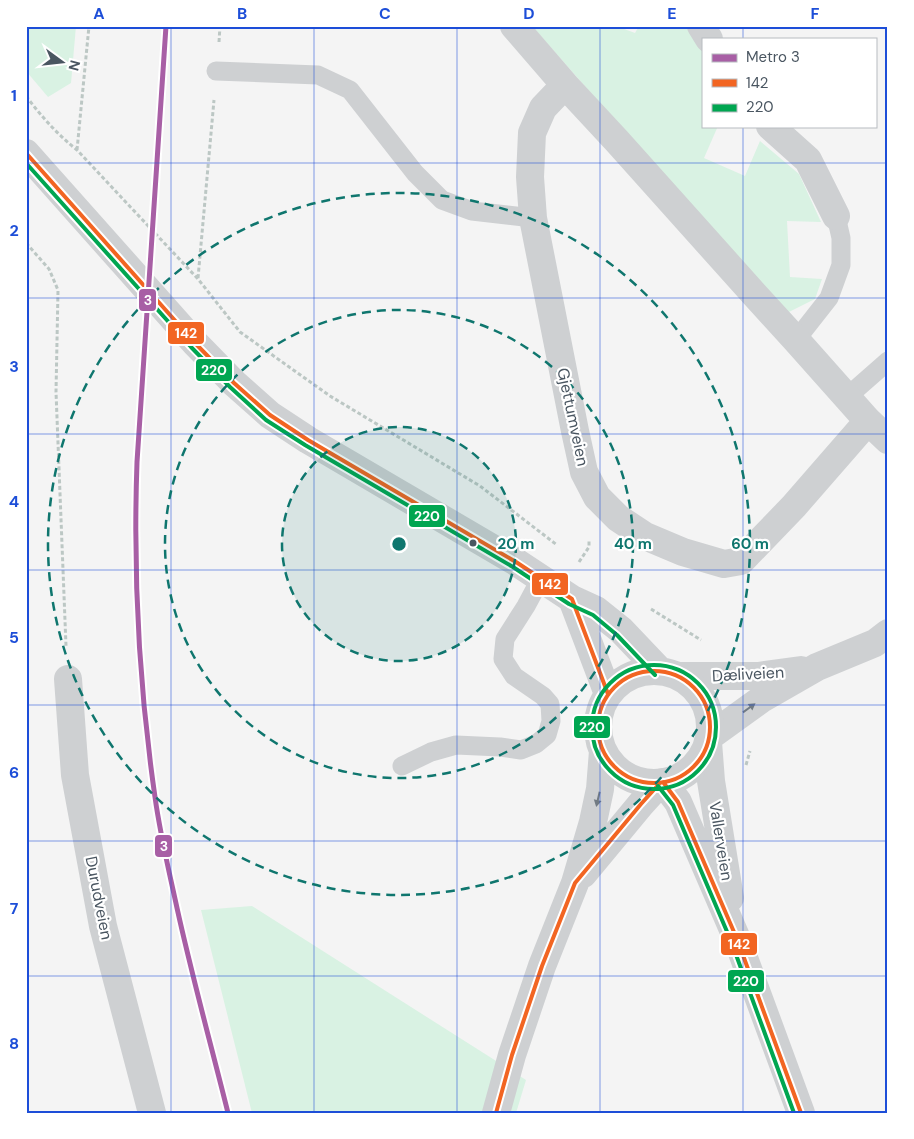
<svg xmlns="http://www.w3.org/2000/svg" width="914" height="1139" font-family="'DM Sans',sans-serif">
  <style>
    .green { fill: #d9f2e3 }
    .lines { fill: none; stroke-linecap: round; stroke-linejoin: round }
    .path { stroke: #bcc7c4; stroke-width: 3; stroke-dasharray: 4 2.5; stroke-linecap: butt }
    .service { stroke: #ced0d2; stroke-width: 19 }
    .minor { stroke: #ced0d2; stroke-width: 28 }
    .tertiary { stroke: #ced0d2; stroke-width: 28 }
    .bus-1-casing { stroke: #fff; stroke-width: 8 }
    .bus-2-casing { stroke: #fff; stroke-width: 8 }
    .bus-1 { stroke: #f26522; stroke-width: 4 }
    .bus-2 { stroke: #00a651; stroke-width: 4 }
    .metro-1-casing { stroke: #fff; stroke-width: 9 }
    .metro-1 { stroke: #a85fa5; stroke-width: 5 }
    .oneway { fill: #727b83 }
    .grid { fill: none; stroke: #1d4ed8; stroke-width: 1; stroke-opacity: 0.55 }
    .ring { fill: none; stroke: #0f766e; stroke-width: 2.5; stroke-dasharray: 9 6 }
    .bus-dot { fill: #4a5661; stroke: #fff; stroke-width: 2 }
    .labels { text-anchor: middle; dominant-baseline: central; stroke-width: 4.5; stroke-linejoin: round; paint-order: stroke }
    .street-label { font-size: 16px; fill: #4a5661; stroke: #fff }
    .centre { fill: #0f766e; stroke: #fff; stroke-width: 2.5 }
    .ring-label { font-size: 15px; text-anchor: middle; font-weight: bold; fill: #0f766e; stroke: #fff; stroke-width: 4.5; stroke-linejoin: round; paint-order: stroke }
    .line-badge { stroke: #fff; stroke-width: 2 }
    .badge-label { font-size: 14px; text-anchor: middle; font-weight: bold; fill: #fff }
    .neatline { fill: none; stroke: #1d4ed8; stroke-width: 2 }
    .grid-label { font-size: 16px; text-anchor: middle; font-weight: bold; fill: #1d4ed8 }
  </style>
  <rect width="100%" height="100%" fill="#f4f4f4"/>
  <path class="green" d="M 26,26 L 76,26 L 71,83 L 48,97 L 26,71 Z
    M 532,26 L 616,26 L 635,33 L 639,26 L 686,26 L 703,49 L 703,126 L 718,126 L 704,158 L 745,176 L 760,141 L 799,174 L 821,222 L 787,221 L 790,277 L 822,279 L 815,299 L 785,314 Z
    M 252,906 L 526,1080 L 516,1113 L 252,1113 L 201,910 Z"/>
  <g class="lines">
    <path class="path" d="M 219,42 L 220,26
      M 26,96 C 41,116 57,134 77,150 L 198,279 L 240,332 L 330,396 L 480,486 L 557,545
      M 77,150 L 89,26
      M 26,243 L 49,269 L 58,290 L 56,392 L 66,646
      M 198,278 L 214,100
      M 579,562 L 589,547 L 589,539
      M 651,609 L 701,640
      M 746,765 L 750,751"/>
    <path class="service" d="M 216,71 L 318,75 L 350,90 L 415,173 L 442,200 L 472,211 L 533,218
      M 796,340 L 829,298 L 841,265 L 841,238 L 836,216
      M 847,397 L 888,361
      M 402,766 L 431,752 L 456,745 L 500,747 L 521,750 L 536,744 L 547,735 L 551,721 L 550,704 L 543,696 L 514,676 L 503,659 L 505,639 L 526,606 L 541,578"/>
    <path class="minor" d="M 514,26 L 565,85 L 617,141 L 754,294 L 796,340 L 868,421 L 888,440
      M 701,26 L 709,39
      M 565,85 L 543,108 L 532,133 L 530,177 L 533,218 L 575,431 L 584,472 L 597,497 L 618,518 L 645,536 L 683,552 L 724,564 L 741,561 L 794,506 L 868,421
      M 770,126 L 808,160 L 836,216
      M 679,676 L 758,676 L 801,670
      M 68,679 L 75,775 L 103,926 L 152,1113
      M 709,737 L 763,698 L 817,667 L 875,643 L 888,633
      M 708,742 L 711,781 L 730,898
      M 663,782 L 678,802 L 737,939 L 801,1113"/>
    <path class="tertiary" d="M 26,153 L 195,343 L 234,383 L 270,415 L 308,440 L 516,562 L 572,599 L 596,610 L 621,630 L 660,671
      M 572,599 L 608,694
      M598 727a56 56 0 1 1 112 0a56 56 0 1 1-112 0Z
      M 583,874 L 641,804 L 660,783
      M 496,1113 L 512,1055 L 542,966 L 575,883 L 593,822 L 600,789 L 603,751"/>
    <g class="bus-1-casing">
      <path id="bus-1" d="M 26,153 L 195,343 L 234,383 L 270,415 L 308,440 L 516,562 L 572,599 L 608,694
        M598 727a56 56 0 1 1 112 0a56 56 0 1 1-112 0Z
        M 663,782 L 678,802 L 737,939 L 801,1113
        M 496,1113 L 512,1055 L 542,966 L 575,883 L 641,804 L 660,783"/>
    </g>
    <g class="bus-2-casing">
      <path id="bus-2" d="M 26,163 L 191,347 L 230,387 L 266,420 L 305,445 L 513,567 L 569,604 L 593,615 L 617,635 L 655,675
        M592 727a62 62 0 1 1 124 0a62 62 0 1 1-124 0Z
        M 658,786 L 673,805 L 731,941 L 794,1113"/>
    </g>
    <use href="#bus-1" class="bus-1"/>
    <use href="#bus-2" class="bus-2"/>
    <g class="metro-1-casing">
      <path id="metro-1" d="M 166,26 L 137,462 C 133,574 139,686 155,797 C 160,834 169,871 177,908 C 192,976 211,1045 228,1113"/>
    </g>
    <use href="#metro-1" class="metro-1"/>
  </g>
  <defs><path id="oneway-solid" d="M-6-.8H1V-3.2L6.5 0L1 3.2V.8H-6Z" transform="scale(1.25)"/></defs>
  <g class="oneway">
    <use href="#oneway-solid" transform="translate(749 708) rotate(-36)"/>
    <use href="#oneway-solid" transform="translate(598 799) rotate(103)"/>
  </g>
  <path class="grid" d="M 171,26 L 171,1113M 314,26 L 314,1113M 457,26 L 457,1113M 600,26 L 600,1113M 743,26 L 743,39M 743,126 L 743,1113M 26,163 L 888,163M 26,298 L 888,298M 26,434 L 888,434M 26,570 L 888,570M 26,705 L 888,705M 26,841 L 888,841M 26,976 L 888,976"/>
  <circle cx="399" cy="544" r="117" fill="#0f766e" fill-opacity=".12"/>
  <g class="ring">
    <circle cx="399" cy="544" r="117"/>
    <circle cx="399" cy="544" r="234"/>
    <circle cx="399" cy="544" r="351"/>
  </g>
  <circle class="bus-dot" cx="473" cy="543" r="4.5"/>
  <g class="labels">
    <g class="street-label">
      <text transform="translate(573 417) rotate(78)">Gjettumveien</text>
      <text transform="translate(748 674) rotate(-3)">Dæliveien</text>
      <text transform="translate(721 841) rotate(81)">Vallerveien</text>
      <text transform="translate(99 898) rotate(79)">Durudveien</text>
    </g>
  </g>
  <circle cx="399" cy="544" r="8" class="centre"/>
  <g class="ring-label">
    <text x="516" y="549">20 m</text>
    <text x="633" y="549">40 m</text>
    <text x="750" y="549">60 m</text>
  </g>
  <g class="line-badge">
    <rect x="138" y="288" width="19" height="24" rx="5" fill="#a85fa5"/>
    <rect x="167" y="321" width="38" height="24" rx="5" fill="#f26522"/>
    <rect x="195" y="358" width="38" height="24" rx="5" fill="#00a651"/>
    <rect x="408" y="504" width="38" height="24" rx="5" fill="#00a651"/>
    <rect x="531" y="572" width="38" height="24" rx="5" fill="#f26522"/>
    <rect x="573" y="715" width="38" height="24" rx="5" fill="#00a651"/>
    <rect x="154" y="834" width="19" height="24" rx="5" fill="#a85fa5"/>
    <rect x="720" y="932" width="38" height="24" rx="5" fill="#f26522"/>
    <rect x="727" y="969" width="38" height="24" rx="5" fill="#00a651"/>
  </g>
  <g class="badge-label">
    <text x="148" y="305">3</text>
    <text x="186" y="338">142</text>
    <text x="214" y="375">220</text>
    <text x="427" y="521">220</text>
    <text x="550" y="589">142</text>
    <text x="592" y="732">220</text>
    <text x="164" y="851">3</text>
    <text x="739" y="949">142</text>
    <text x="746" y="986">220</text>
  </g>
  <rect width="914" height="1139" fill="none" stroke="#ffffff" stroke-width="55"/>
  <rect x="702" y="38" width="175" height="90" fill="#ffffff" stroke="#b7bbc0"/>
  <rect x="712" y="54" width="25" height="8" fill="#a85fa5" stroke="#b7bbc0"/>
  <text x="746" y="62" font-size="15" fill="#4a5661">Metro 3</text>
  <rect x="712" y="79" width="25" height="8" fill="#f26522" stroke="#b7bbc0"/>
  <text x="746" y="88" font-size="15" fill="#4a5661">142</text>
  <rect x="712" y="104" width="25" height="8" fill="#00a651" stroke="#b7bbc0"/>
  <text x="746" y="112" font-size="15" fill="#4a5661">220</text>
  <g transform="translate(62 62) rotate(105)" stroke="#ffffff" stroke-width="4" paint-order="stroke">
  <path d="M0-4L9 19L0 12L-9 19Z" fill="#4a5661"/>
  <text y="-8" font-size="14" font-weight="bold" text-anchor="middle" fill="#4a5661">N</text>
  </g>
  <rect x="28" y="28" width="858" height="1084" class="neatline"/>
  <g class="grid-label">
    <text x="99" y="19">A</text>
    <text x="242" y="19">B</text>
    <text x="385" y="19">C</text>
    <text x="529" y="19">D</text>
    <text x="672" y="19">E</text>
    <text x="815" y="19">F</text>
    <text x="14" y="101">1</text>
    <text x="14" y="236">2</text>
    <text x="14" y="372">3</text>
    <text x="14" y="507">4</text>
    <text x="14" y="643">5</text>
    <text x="14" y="778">6</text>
    <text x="14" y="914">7</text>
    <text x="14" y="1049">8</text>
  </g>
</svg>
